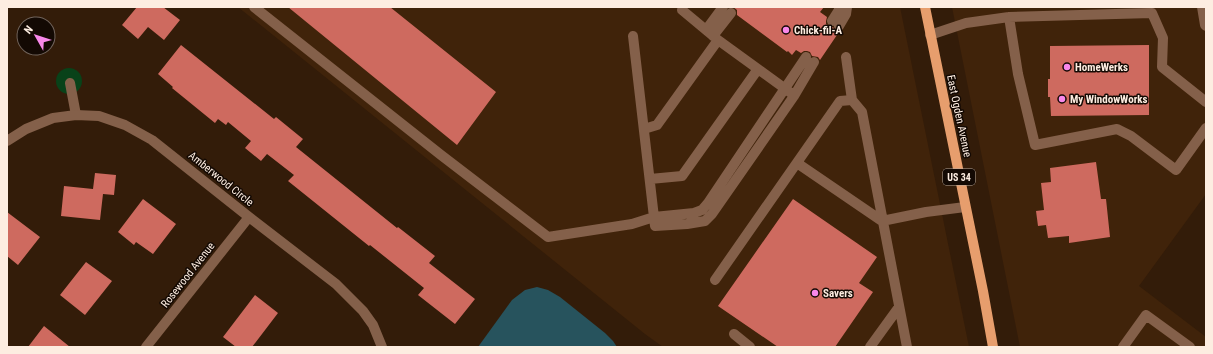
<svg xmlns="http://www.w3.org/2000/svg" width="1213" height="354" font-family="'Roboto Condensed',sans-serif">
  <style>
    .built { fill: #40230a }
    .green { fill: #094219 }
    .water { fill: #27535d }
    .building { fill: #ce6a5f }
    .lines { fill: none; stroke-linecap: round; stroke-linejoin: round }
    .lane { stroke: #84604a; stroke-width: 10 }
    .street { stroke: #84604a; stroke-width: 10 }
    .primary { stroke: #e79e6d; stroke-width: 10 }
    .poi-dot { fill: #f888ea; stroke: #130903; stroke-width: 1.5 }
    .labels { text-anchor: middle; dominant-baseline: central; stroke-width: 3; stroke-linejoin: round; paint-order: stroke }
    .shield { fill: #130903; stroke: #b7a99e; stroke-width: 1 }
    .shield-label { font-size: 10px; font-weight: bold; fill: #fdede1 }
    .poi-label { font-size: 11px; font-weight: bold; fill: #fdede1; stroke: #130903; text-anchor: start }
    .street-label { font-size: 11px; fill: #fdede1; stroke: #130903 }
  </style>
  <rect width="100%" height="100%" fill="#331c09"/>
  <path class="built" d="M 238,7 L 900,7 L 969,347 L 663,347 L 645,334 Z
    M 952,7 L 1206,7 L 1206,194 L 1139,286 L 1206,337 L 1206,347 L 1020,347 Z"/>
  <path class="green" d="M56 81a13 13 0 1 1 26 0a13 13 0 1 1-26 0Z"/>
  <path class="water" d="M 537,287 L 548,290 L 560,297 L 605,333 L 613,341 L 617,347 L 478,347 L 512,300 L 525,290 Z"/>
  <path class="building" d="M 137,7 L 163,7 L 180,20 L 164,40 L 148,27 L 138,39 L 122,25 Z
    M 288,7 L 390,7 L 496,92 L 457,145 Z
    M 733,7 L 824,7 L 820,12 L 827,17 L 826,21 L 826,24 L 829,27 L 833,27 L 835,31 L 839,32 L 820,60 L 818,57 L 812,56 L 810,52 L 807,51 L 804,51 L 801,53 L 796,50 L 792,55 L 788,51 L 787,52 L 737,15 L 737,10 Z
    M 181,45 L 274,119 L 276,117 L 303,139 L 296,147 L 397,228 L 398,227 L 435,256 L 429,263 L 475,299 L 455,324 L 418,295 L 424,288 L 370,245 L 369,246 L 288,181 L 294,175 L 267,154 L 261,161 L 245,148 L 251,141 L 228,122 L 226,125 L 218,119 L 215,123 L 172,88 L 173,87 L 158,74 Z
    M 1149,45 L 1149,115 L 1051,116 L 1050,97 L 1048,97 L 1048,79 L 1050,79 L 1050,46 Z
    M 1096,162 L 1101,199 L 1106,199 L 1110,237 L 1069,243 L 1069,236 L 1048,238 L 1046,225 L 1038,226 L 1036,211 L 1044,210 L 1041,183 L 1051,182 L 1050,168 Z
    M 95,173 L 116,175 L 114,195 L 103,194 L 100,220 L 61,216 L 64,186 L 93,189 Z
    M 143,199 L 176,224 L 153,254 L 136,242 L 134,245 L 118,232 Z
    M 793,199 L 877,257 L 859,283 L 873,292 L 835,347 L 778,347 L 718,306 Z
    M 7,212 L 40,237 L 18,265 L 7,256 Z
    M 86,262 L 112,281 L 85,315 L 60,295 Z
    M 255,295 L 278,313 L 252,347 L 236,347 L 223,337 Z
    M 44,326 L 70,347 L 28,347 Z"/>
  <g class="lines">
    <path class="lane" d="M 254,7 L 441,155 L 548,237 L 632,224 L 654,217 L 694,213 L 702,210 L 708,203 L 806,57
      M 1202,7 L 1205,25 L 1206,26
      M 682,10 L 718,40 L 791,93
      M 1009,17 L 1018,74 L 1035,145 L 1117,129 L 1131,136 L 1176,170 L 1206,128
      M 832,21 L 839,10 L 839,7
      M 839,26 L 846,14 L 847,7
      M 706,30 L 723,7
      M 930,35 L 966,23 L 1009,17 L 1152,13 L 1163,38 L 1162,67 L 1206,102
      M 633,36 L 655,226 L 687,224 L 705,221 L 712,214 L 794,96 L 814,62
      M 713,36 L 731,13
      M 846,57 L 852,100
      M 70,83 L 76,115
      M 644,129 L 657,125 L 718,40
      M 797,163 L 882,221 L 926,212 L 965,207
      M 650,179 L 682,176 L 758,69
      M 715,280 L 840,101 L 852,100 L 862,112 L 907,347
      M 734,334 L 750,347
      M 870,347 L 899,307
      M 1123,347 L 1146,315 L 1190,347"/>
    <path class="street" d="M 7,141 L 26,129 L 53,118 L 76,115 L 99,116 L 125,125 L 152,140 L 249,217 L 336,284 L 363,311 L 373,325 L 382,347
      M 146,347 L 249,217"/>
    <path class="primary" d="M 925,7 L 983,291 L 993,347"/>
  </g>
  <g class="poi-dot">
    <circle cx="786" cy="30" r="4"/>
    <circle cx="1067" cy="67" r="4"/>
    <circle cx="1062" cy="99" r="4"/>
    <circle cx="815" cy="293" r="4"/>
  </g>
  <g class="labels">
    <rect class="shield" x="943" y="169" width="32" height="16" rx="3"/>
    <g class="shield-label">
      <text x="959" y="177">US 34</text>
    </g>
    <g class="poi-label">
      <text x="794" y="30">Chick-fil-A</text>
      <text x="1075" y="67">HomeWerks</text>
      <text x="1070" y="99">My WindowWorks</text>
      <text x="823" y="293">Savers</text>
    </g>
    <g class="street-label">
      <text transform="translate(959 116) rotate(78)">East Ogden Avenue</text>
      <text transform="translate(221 179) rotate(39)">Amberwood Circle</text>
      <text transform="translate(188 275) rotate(-52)">Rosewood Avenue</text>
    </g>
  </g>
  <rect width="1213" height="354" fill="none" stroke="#fdede1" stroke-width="16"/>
  <g transform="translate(36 36) rotate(309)"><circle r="19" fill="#130903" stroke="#71645c"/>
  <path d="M0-3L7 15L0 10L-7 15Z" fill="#f888ea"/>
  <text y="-6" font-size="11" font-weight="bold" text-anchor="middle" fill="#fdede1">N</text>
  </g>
</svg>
